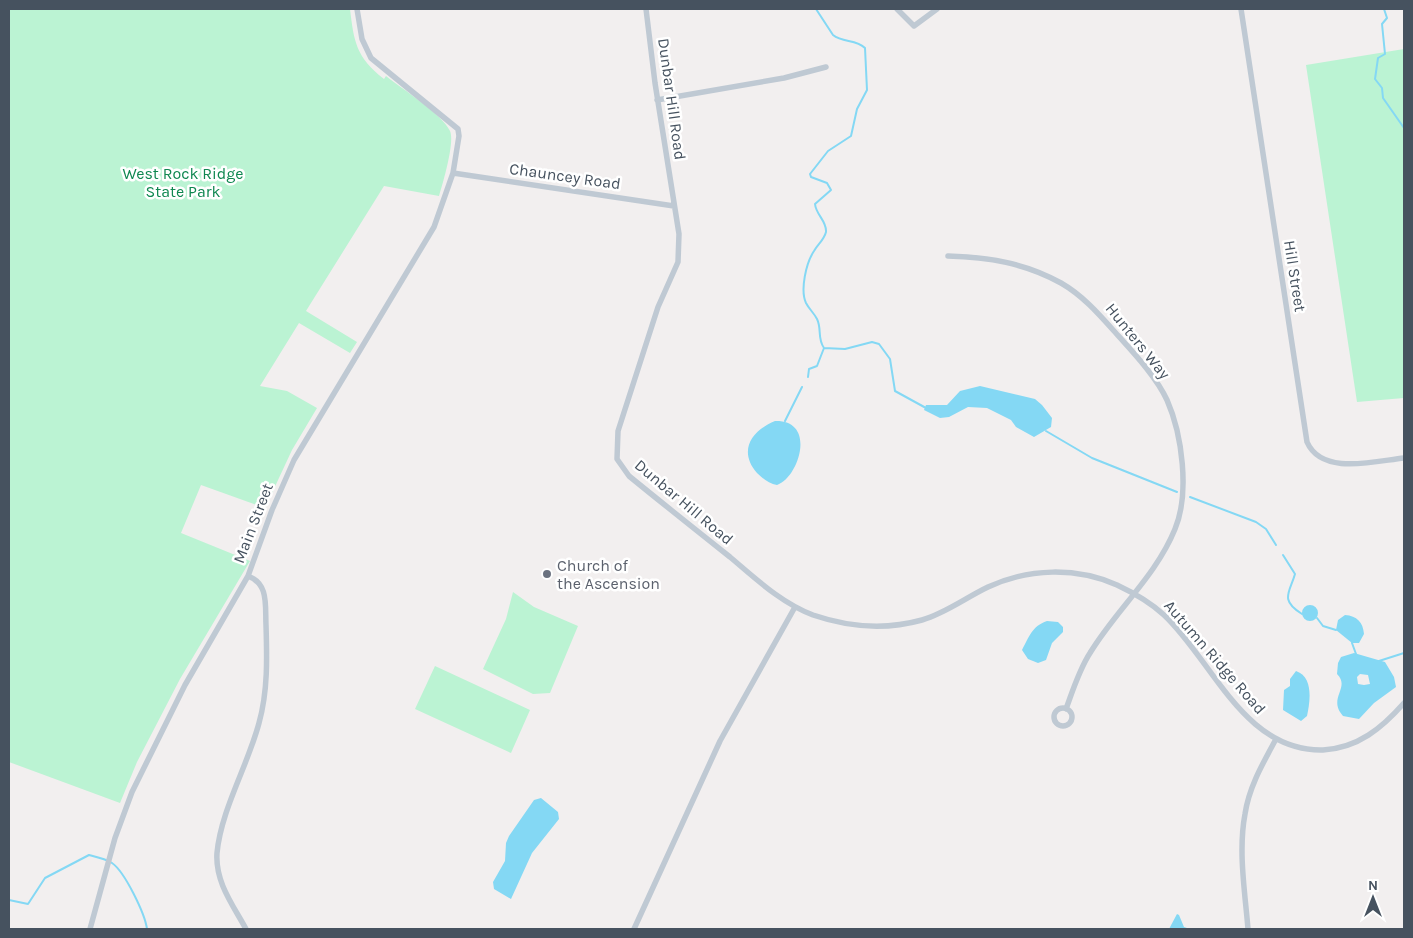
<svg xmlns="http://www.w3.org/2000/svg" width="1413" height="938" font-family="Karla,sans-serif">
  <style>
    .green { fill: #bbf3d3 }
    .water { fill: #84d8f4; fill-rule: evenodd }
    .lines { fill: none; stroke-linecap: round; stroke-linejoin: round }
    .stream { stroke: #84d8f4; stroke-width: 2 }
    .minor { stroke: #bfc9d3; stroke-width: 5.5 }
    .worship-dot { fill: #6b7280; stroke: #fff; stroke-width: 2 }
    .labels { text-anchor: middle; dominant-baseline: central; stroke-width: 5; stroke-linejoin: round; paint-order: stroke }
    .street-label { font-size: 16px; fill: #46525f; stroke: #fff }
    .park-label { font-size: 16px; fill: #0f8750; stroke: #fff }
    .worship-label { font-size: 16px; fill: #5b616d; stroke: #fff; text-anchor: start }
  </style>
  <rect width="100%" height="100%" fill="#f2efef"/>
  <path class="green" d="M 9,9 L 350,9 C 354,42 356,57 384,79 L 386,76 C 401,88 443,115 450,131 C 455,142 443,183 439,196 L 384,186 L 306,311 L 357,342 L 350,353 L 299,323 L 260,386 L 287,391 L 317,408 L 292,450 L 265,508 L 201,485 L 181,533 L 250,561 L 180,679 L 137,762 L 120,803 L 9,762 Z
    M 1404,49 L 1404,398 L 1357,402 L 1306,65 Z
    M 513,592 L 534,607 L 578,626 L 550,693 L 533,694 L 483,669 L 506,619 Z
    M 435,666 L 530,710 L 511,753 L 415,709 Z"/>
  <path class="water" d="M 980,386 L 1035,399 L 1042,405 L 1052,418 L 1051,427 L 1034,437 L 1016,427 L 1011,420 L 987,408 L 968,407 L 949,417 L 940,418 L 924,410 L 926,405 L 947,405 L 960,391 Z
    M 775,421 C 818,420 798,479 777,485 C 769,484 762,478 757,473 C 738,451 751,431 775,421 Z
    M1302 613a8 8 0 1 1 16 0a8 8 0 1 1-16 0Z
    M 1345,615 C 1357,616 1363,622 1364,634 L 1359,643 L 1352,643 L 1336,630 L 1338,620 Z
    M 1047,621 L 1058,622 L 1063,627 L 1063,632 L 1052,643 L 1046,660 L 1038,663 L 1028,659 L 1022,650 C 1029,637 1032,626 1047,621 Z
    M 1354,653 L 1385,662 L 1394,677 L 1396,687 L 1374,703 L 1359,719 L 1343,716 C 1327,698 1351,688 1337,674 L 1338,663 L 1341,657 ZM 1360,674 L 1368,675 L 1370,684 L 1364,685 L 1358,684 L 1357,677 Z
    M 1296,671 C 1314,677 1310,702 1307,716 L 1301,721 L 1283,710 L 1284,690 L 1290,686 L 1290,679 Z
    M 541,798 L 558,812 L 559,819 L 532,853 L 511,899 L 494,889 L 493,882 L 505,861 L 506,843 L 509,836 L 534,800 Z
    M 1177,914 L 1179,915 L 1184,927 L 1190,929 L 1169,929 Z"/>
  <g class="lines">
    <path class="stream" d="M 816,9 L 833,35 C 843,43 856,39 865,48 L 867,90 L 857,109 L 851,136 L 828,151 L 810,174 L 811,177 L 827,183 L 831,190 L 815,204 C 816,215 827,221 826,232 C 824,240 818,244 814,251 C 806,263 800,290 806,303 C 809,309 814,313 817,319 C 822,329 817,338 824,348 L 845,349 L 872,342 L 879,344 L 890,359 L 895,391 L 926,408
      M 1384,9 L 1387,18 L 1382,24 L 1385,54 L 1378,58 L 1375,79 L 1382,88 L 1383,98 L 1404,128
      M 808,377 L 809,369 L 817,366 L 824,348
      M 785,421 L 802,387
      M 1046,431 L 1092,458 L 1177,492
      M 1190,497 L 1256,522 L 1266,529 L 1276,545
      M 1283,555 L 1295,574 C 1290,592 1279,600 1302,614
      M 1317,618 L 1323,626 L 1336,630
      M 1352,643 L 1356,654
      M 1379,661 L 1404,653
      M 9,900 L 28,904 L 45,878 L 89,855 C 97,857 106,859 112,863 C 125,872 145,914 147,929"/>
    <path class="minor" d="M 646,9 L 655,83 L 679,234 L 678,262 L 658,307 L 618,431 L 617,459 L 629,476 C 662,503 696,530 730,557 C 755,578 781,603 813,615 C 848,627 886,630 922,620 C 946,613 965,598 988,587 C 1029,568 1076,567 1117,585 C 1134,593 1150,602 1164,615 C 1213,661 1244,752 1323,750 C 1358,748 1382,728 1404,703
      M 897,9 L 914,26 L 937,9
      M 1241,9 L 1307,442 C 1322,476 1375,461 1404,458
      M 657,100 L 784,78 L 826,67
      M 453,173 L 674,206
      M 948,256 C 988,257 1025,263 1061,283 C 1082,295 1098,313 1114,331 C 1131,350 1156,376 1167,400 C 1182,434 1190,493 1175,529 C 1156,576 1116,610 1090,653 C 1079,670 1073,690 1066,709
      M1054 717a9 9 0 1 1 18 0a9 9 0 1 1-18 0Z
      M 90,929 L 115,838 L 132,792 L 185,685 L 248,576 L 272,510 L 294,460 L 434,227 L 453,173 L 459,136 L 458,129 L 371,58 L 362,39 L 357,9
      M 246,929 C 233,905 215,882 217,853 C 221,810 248,765 259,723 C 268,691 267,657 266,625 C 265,605 269,584 248,576
      M 634,929 L 720,741 L 795,607
      M 1248,929 C 1245,892 1238,851 1245,814 C 1249,787 1263,763 1276,739"/>
  </g>
  <circle class="worship-dot" cx="547" cy="574" r="5"/>
  <g class="labels">
    <g class="street-label">
      <text transform="translate(672 99) rotate(82)">Dunbar Hill Road</text>
      <text transform="translate(565 176) rotate(8)">Chauncey Road</text>
      <text transform="translate(1295 276) rotate(81)">Hill Street</text>
      <text transform="translate(1138 341) rotate(51)">Hunters Way</text>
      <text transform="translate(684 502) rotate(40)">Dunbar Hill Road</text>
      <text transform="translate(253 523) rotate(-69)">Main Street</text>
      <text transform="translate(1215 657) rotate(49)">Autumn Ridge Road</text>
    </g>
    <g class="park-label">
      <text x="183" y="173">West Rock Ridge<tspan x="183" dy="18">State Park</tspan></text>
    </g>
    <g class="worship-label">
      <text x="557" y="565">Church of<tspan x="557" dy="18">the Ascension</tspan></text>
    </g>
  </g>
  <rect width="1413" height="938" fill="none" stroke="#46525f" stroke-width="20"/>
  <g transform="translate(1373 898)" stroke="#ffffff" stroke-width="4" paint-order="stroke">
  <path d="M0-4L9 19L0 12L-9 19Z" fill="#46525f"/>
  <text y="-8" font-size="14" font-weight="bold" text-anchor="middle" fill="#46525f">N</text>
  </g>
</svg>
